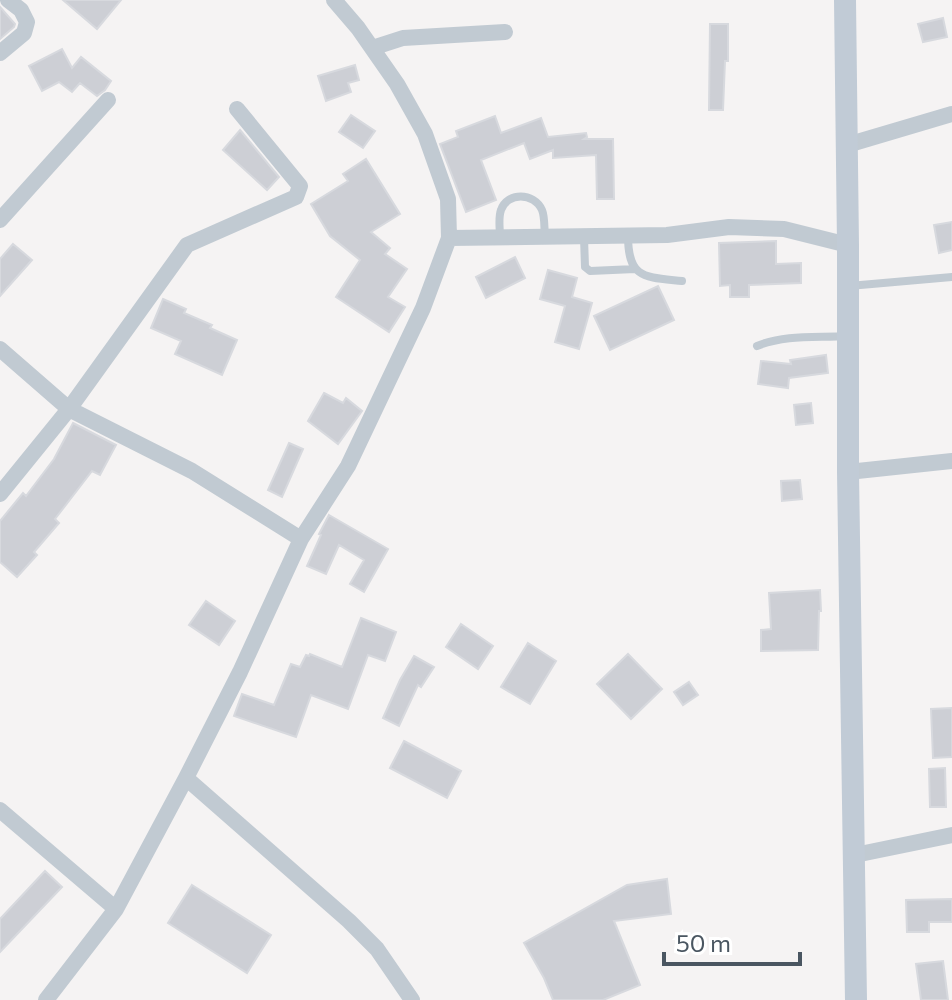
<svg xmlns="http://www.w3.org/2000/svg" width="952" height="1000" font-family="Commissioner,sans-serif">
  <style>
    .building { fill: #cdcfd5; stroke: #d7d9de; stroke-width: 2 }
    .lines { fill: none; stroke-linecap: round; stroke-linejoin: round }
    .lane { stroke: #c1cad2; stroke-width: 8 }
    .street { stroke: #c1cad2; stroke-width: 16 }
    .secondary { stroke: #c1cbd6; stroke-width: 22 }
  </style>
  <rect width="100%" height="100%" fill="#f5f3f3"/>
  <path class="building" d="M 63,0 L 121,0 L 97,29 Z
    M 0,7 L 15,24 L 14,27 L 0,39 Z
    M 943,18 L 947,37 L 923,42 L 918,24 Z
    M 710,24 L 728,24 L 728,61 L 725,61 L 723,110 L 709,110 Z
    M 62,49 L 72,68 L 81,57 L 111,81 L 105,90 L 97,96 L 80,83 L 72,92 L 59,82 L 42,91 L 29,66 Z
    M 355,65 L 359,80 L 348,83 L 351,92 L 326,101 L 318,76 Z
    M 351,115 L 375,131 L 363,148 L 339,132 Z
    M 495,116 L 501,133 L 541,118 L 548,137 L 586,133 L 587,137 L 584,139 L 613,139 L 614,199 L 597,199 L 596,155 L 553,158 L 553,150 L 530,159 L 524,143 L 481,160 L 496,200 L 466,212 L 440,144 L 458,137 L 456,131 Z
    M 240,130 L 279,177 L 267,190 L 223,150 Z
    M 366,159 L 400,214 L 371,232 L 390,248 L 385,254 L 407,269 L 388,297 L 405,307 L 389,332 L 336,297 L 360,260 L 330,236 L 311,204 L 348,181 L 343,174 Z
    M 952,222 L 952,250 L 939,253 L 934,225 Z
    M 776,241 L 776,264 L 801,263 L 801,283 L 749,285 L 749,297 L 730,297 L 730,285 L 720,286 L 719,243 Z
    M 13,244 L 32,260 L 0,296 L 0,259 Z
    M 515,257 L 525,278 L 486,298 L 476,277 Z
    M 548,270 L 577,278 L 572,297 L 592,303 L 579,349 L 555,342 L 565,306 L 540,299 Z
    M 658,286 L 674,320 L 610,350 L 594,316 Z
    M 163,299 L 186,309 L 184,313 L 212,325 L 210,328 L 237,340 L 222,375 L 175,354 L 181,341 L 151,328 Z
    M 826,355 L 828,373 L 789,378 L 788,388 L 758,384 L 761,361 L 791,364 L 790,360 Z
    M 324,393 L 343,403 L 346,398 L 362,411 L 338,444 L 308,421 Z
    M 811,403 L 813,423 L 796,425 L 794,405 Z
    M 73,423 L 116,445 L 100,475 L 92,471 L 55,519 L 59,523 L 34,552 L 37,555 L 17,577 L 0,562 L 0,521 L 23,493 L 26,496 L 54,459 Z
    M 289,443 L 303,449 L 282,497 L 268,490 Z
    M 800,480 L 802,499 L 782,501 L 781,481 Z
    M 329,515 L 388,549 L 364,592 L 350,584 L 364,560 L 339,545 L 326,574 L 307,566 L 321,535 L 319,534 Z
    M 820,590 L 821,611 L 819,611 L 818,650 L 761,651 L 761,630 L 771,629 L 769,593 Z
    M 206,601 L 235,621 L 219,645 L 189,625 Z
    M 361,618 L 396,632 L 385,661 L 368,655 L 348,709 L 311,695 L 296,737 L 234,716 L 242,694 L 274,705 L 291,664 L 300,667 L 306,655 L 309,656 L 310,654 L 342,667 Z
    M 461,624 L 493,646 L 478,669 L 446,647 Z
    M 528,643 L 556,661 L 530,704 L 501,687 Z
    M 628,654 L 662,689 L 631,719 L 597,684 Z
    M 414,656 L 434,667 L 421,687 L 418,685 L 399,726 L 383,718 L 400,680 Z
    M 689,682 L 698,695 L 683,705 L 674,692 Z
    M 952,708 L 952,757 L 933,758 L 931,709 Z
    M 404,741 L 461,771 L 447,798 L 390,768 Z
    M 945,768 L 946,807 L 930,807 L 929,769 Z
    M 45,871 L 62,887 L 0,952 L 0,919 Z
    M 667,879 L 671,914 L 614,921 L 640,985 L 603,1000 L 553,1000 L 544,978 L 524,943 L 627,885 Z
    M 192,885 L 271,935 L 247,973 L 168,923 Z
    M 952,899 L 952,922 L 929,922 L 929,932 L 907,932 L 906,900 Z
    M 943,961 L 948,1000 L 921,1000 L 916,964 Z"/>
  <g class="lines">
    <path class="lane" d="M 628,235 C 628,279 644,277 682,281
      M 500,237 C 500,228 498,218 501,210 C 507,192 534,192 542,210 C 545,217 544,228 545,236
      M 584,237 L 585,267 L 590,271 L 635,269
      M 849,286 L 952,277
      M 757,346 C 786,334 817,338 847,336"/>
    <path class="street" d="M 372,48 L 403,38 L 505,32
      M 0,53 L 24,33 L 27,22 L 21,10 L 8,0
      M 847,145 L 952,114
      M 0,220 L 108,100
      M 449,238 L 667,235 L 729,227 L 784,229 L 848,245
      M 0,349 L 69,409 L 192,471 L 301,539
      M 848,472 L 952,461
      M 0,494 L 69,409 L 187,245 L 296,197 L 300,186 L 237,109
      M 186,778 L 349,921 L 377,949 L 412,1000
      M 0,810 L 116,909
      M 855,855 L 952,835
      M 46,1000 L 116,909 L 186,778 L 240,672 L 301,539 L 348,466 L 423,308 L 449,238 L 448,199 L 425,134 L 397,84 L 358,28 L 334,0"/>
    <path class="secondary" d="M 845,0 L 848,245 L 848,472 L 856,1000"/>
  </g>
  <path d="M664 952v12h136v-12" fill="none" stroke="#4a5661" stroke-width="4"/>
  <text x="676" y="952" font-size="24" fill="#4a5661" stroke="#ffffff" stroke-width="6" paint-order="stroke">50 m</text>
</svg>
